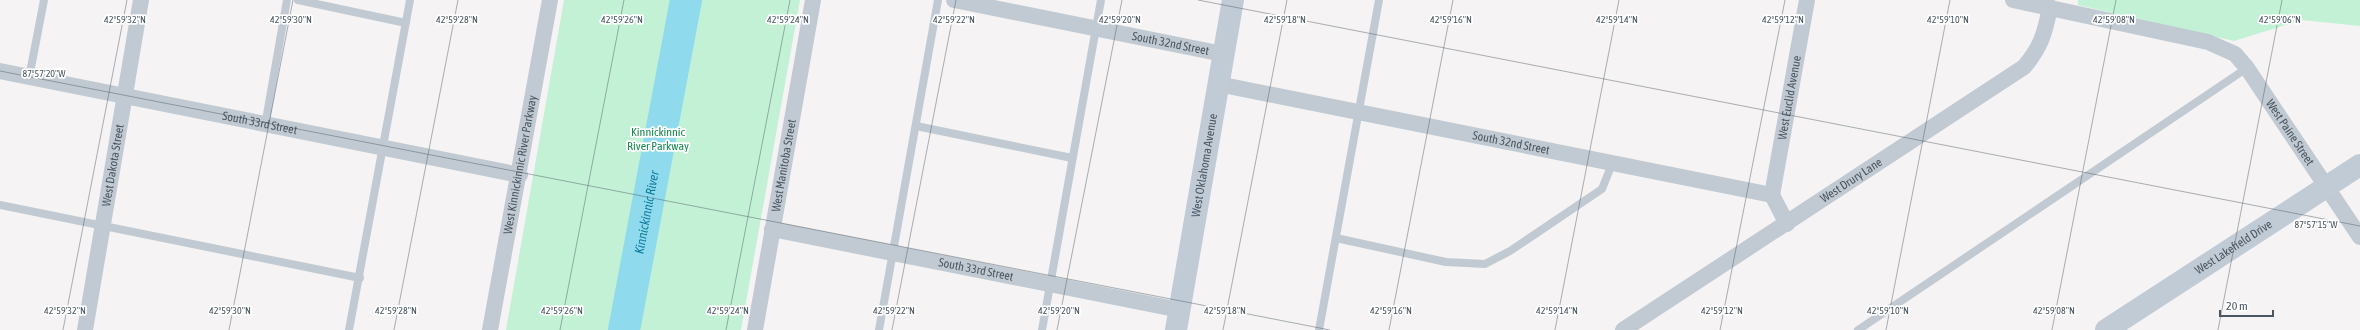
<svg xmlns="http://www.w3.org/2000/svg" width="2360" height="330" font-family="'Asap Condensed',sans-serif">
  <style>
    .green { fill: #c3f1d5 }
    .lines { fill: none; stroke-linecap: round; stroke-linejoin: round }
    .river { stroke: #90daee; stroke-width: 32 }
    .lane { stroke: #c1cad2; stroke-width: 8 }
    .street { stroke: #c1cad2; stroke-width: 16 }
    .secondary { stroke: #c1cbd6; stroke-width: 22 }
    .ticks { fill: none; stroke: #4a5661; stroke-width: 1; stroke-opacity: 0.45 }
    .labels { text-anchor: middle; dominant-baseline: central; stroke-width: 3.5; stroke-linejoin: round; paint-order: stroke }
    .street-label { font-size: 12px; fill: #4a5661; stroke: #fff }
    .park-label { font-size: 12px; fill: #17864f; stroke: #fff }
    .water-label { font-size: 13px; font-style: italic; fill: #0c7c9b; stroke: #fff }
    .ticks-label { font-size: 10px; text-anchor: middle; fill: #4a5661; stroke: #fff; stroke-width: 3.5; stroke-linejoin: round; paint-order: stroke }
  </style>
  <rect width="100%" height="100%" fill="#f5f3f3"/>
  <path class="green" d="M 564,0 L 800,0 L 741,330 L 506,330 Z
    M 2078,0 L 2360,0 L 2360,26 L 2302,20 L 2234,41 L 2078,5 Z"/>
  <g class="lines">
    <path class="river" id="s1" d="M 624,330 L 686,0"/>
    <path class="lane" d="M 298,0 L 406,23
      M 29,78 L 44,0
      M 265,126 L 287,0
      M 916,126 L 1072,158
      M 0,205 L 360,278
      M 1336,238 L 1446,262 L 1485,264 L 1510,251 L 1602,189 L 1612,164
      M 349,330 L 410,0
      M 879,330 L 938,0
      M 1042,330 L 1101,0
      M 1319,330 L 1379,0
      M 1858,330 L 2247,68"/>
    <g class="street">
      <path id="s2" d="M 954,0 L 1223,54"/>
      <path id="s3" d="M 2013,0 L 2208,42 L 2235,54 L 2247,68 L 2360,237"/>
      <path id="s4" d="M 0,71 L 520,175"/>
      <path id="s5" d="M 1218,84 L 1772,195 L 1787,224"/>
      <path id="s6" d="M 1772,195 L 1807,0"/>
      <path id="s7" d="M 772,229 L 1180,310"/>
      <path id="s8" d="M 85,330 L 141,0"/>
      <path id="s9" d="M 490,330 L 550,0"/>
      <path id="s10" d="M 755,330 L 813,0"/>
      <path id="s11" d="M 1623,330 L 2024,67 C 2041,47 2045,33 2050,7"/>
    </g>
    <g class="secondary">
      <path id="s12" d="M 1176,330 L 1233,0"/>
      <path id="s13" d="M 2106,330 L 2360,165"/>
    </g>
  </g>
  <path class="ticks" d="M 1198,0 L 2360,226M 0,71 L 1330,330M 63,330 L 127,0M 229,330 L 293,0M 394,330 L 458,0M 560,330 L 624,0M 726,330 L 790,0M 892,330 L 956,0M 1057,330 L 1122,0M 1223,330 L 1287,0M 1389,330 L 1453,0M 1555,330 L 1619,0M 1720,330 L 1785,0M 1886,330 L 1950,0M 2052,330 L 2116,0M 2218,330 L 2282,0"/>
  <g class="labels">
    <g class="street-label">
      <text stroke="none"><textPath href="#s2" startOffset="221">South 32nd Street</textPath></text>
      <text stroke="none"><textPath href="#s6" startOffset="99">West Euclid Avenue</textPath></text>
      <text stroke="none"><textPath href="#s4" startOffset="265">South 33rd Street</textPath></text>
      <text stroke="none"><textPath href="#s3" startOffset="325">West Paine Street</textPath></text>
      <text stroke="none"><textPath href="#s5" startOffset="299">South 32nd Street</textPath></text>
      <text stroke="none"><textPath href="#s8" startOffset="167">West Dakota Street</textPath></text>
      <text stroke="none"><textPath href="#s9" startOffset="168">West Kinnickinnic River Parkway</textPath></text>
      <text stroke="none"><textPath href="#s10" startOffset="167">West Manitoba Street</textPath></text>
      <text stroke="none"><textPath href="#s12" startOffset="167">West Oklahoma Avenue</textPath></text>
      <text stroke="none"><textPath href="#s11" startOffset="273">West Drury Lane</textPath></text>
      <text stroke="none"><textPath href="#s13" startOffset="152">West Lakefield Drive</textPath></text>
      <text stroke="none"><textPath href="#s7" startOffset="208">South 33rd Street</textPath></text>
    </g>
    <g class="park-label">
      <text x="658" y="132">Kinnickinnic<tspan x="658" dy="14">River Parkway</tspan></text>
    </g>
    <g class="water-label">
      <text stroke="none"><textPath href="#s1" startOffset="120">Kinnickinnic River</textPath></text>
    </g>
  </g>
  <g class="ticks-label">
    <text x="125" y="23">42°59'32"N</text>
    <text x="291" y="23">42°59'30"N</text>
    <text x="457" y="23">42°59'28"N</text>
    <text x="622" y="23">42°59'26"N</text>
    <text x="788" y="23">42°59'24"N</text>
    <text x="954" y="23">42°59'22"N</text>
    <text x="1120" y="23">42°59'20"N</text>
    <text x="1285" y="23">42°59'18"N</text>
    <text x="1451" y="23">42°59'16"N</text>
    <text x="1617" y="23">42°59'14"N</text>
    <text x="1783" y="23">42°59'12"N</text>
    <text x="1948" y="23">42°59'10"N</text>
    <text x="2114" y="23">42°59'08"N</text>
    <text x="2280" y="23">42°59'06"N</text>
    <text x="44" y="77">87°57'20"W</text>
    <text x="2316" y="228">87°57'15"W</text>
    <text x="65" y="314">42°59'32"N</text>
    <text x="230" y="314">42°59'30"N</text>
    <text x="396" y="314">42°59'28"N</text>
    <text x="562" y="314">42°59'26"N</text>
    <text x="728" y="314">42°59'24"N</text>
    <text x="894" y="314">42°59'22"N</text>
    <text x="1059" y="314">42°59'20"N</text>
    <text x="1225" y="314">42°59'18"N</text>
    <text x="1391" y="314">42°59'16"N</text>
    <text x="1557" y="314">42°59'14"N</text>
    <text x="1722" y="314">42°59'12"N</text>
    <text x="1888" y="314">42°59'10"N</text>
    <text x="2054" y="314">42°59'08"N</text>
  </g>
  <path d="M2220 310v6h53v-6" fill="none" stroke="#4a5661" stroke-width="2"/>
  <text x="2226" y="310" font-size="12" fill="#4a5661" stroke="#ffffff" stroke-width="3" paint-order="stroke">20 m</text>
</svg>
